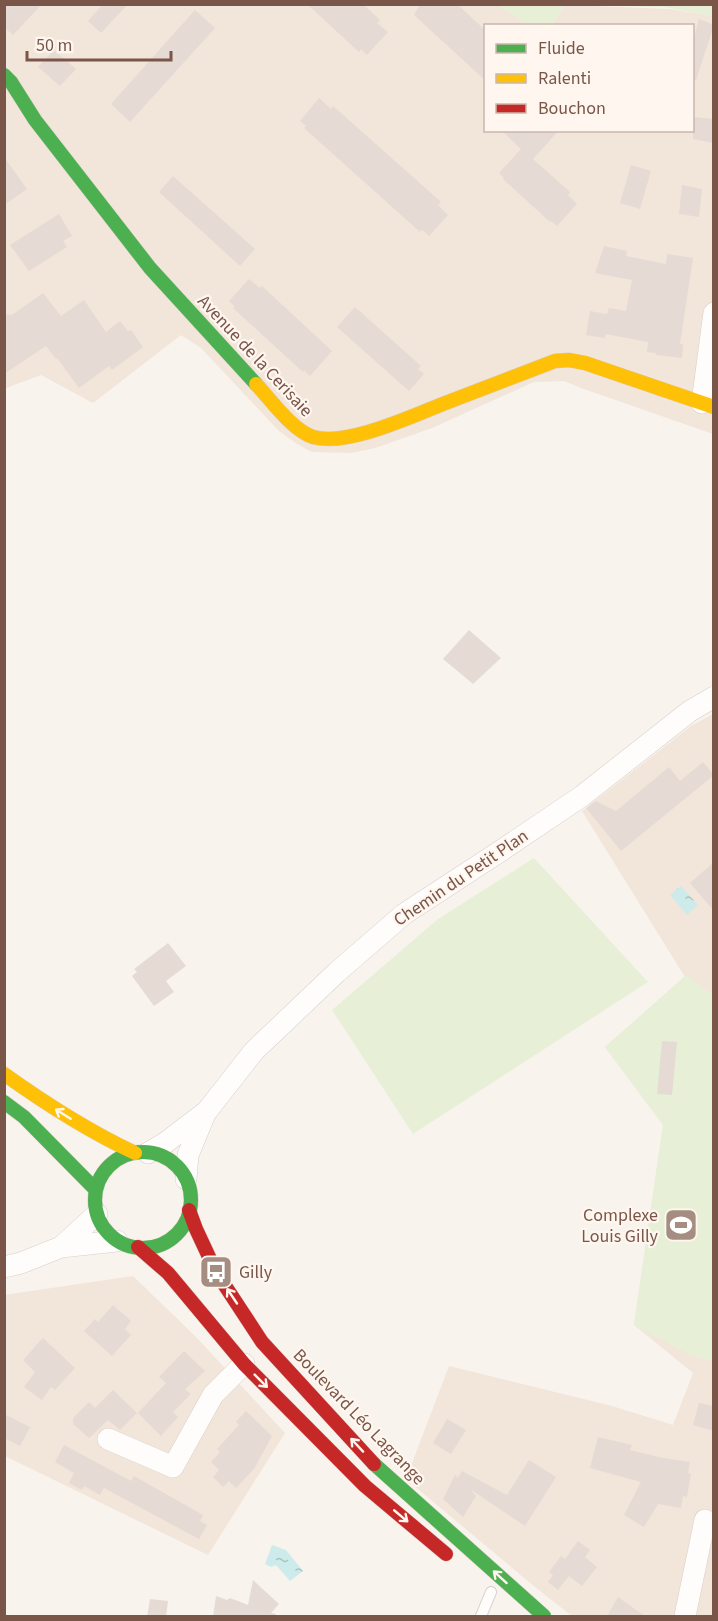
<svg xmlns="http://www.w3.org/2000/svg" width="718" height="1621" font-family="'Source Sans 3',sans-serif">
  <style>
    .residential { fill: #f2e5da }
    .green { fill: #e7f0d7 }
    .water { fill: url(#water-ripples) }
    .building { fill: #e6dad4 }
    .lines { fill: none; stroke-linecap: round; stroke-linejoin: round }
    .lane-casing { stroke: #d8ceca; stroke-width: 12 }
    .street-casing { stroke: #d8ceca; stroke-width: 22 }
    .fast-casing { stroke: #d9cec9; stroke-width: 15 }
    .slow-casing { stroke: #d9cec9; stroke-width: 15 }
    .jam-casing { stroke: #d9cec9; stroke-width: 15 }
    .lane { stroke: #fefdfc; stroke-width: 10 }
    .street { stroke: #fefdfc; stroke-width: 21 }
    .fast { stroke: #4caf50; stroke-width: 14 }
    .slow { stroke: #ffc107; stroke-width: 14 }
    .jam { stroke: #c62828; stroke-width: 14 }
    .oneway { stroke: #fff7ef }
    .labels { text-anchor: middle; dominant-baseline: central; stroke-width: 4.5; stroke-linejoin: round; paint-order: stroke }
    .street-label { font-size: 18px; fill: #7a5649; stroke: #fff7ef }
    .poi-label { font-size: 18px; fill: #7a5649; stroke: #fff7ef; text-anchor: end }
  </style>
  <defs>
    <pattern id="water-ripples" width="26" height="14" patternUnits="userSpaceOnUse" patternTransform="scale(1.5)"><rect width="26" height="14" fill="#cdebea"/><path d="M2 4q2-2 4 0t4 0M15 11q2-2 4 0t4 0" fill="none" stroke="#abc1c0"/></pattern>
  </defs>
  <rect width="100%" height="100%" fill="#f9f3ed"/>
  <path class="residential" d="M 5,5 L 499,5 L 527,25 L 486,26 L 486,130 L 692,130 L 692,26 L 552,25 L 565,5 L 671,9 L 713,16 L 713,434 L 584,389 L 564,381 L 534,382 L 432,428 L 375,448 L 351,453 L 312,452 L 297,444 L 279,431 L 201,348 L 181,335 L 93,403 L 41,375 L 6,388 L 5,386 Z
    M 713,714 L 713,1616 L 572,1616 L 535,1587 L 406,1479 L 449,1366 L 612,1406 L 673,1425 L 693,1373 L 634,1325 L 663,1125 L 605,1047 L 685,977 L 582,811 L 691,726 Z
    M 133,1276 L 196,1337 L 285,1433 L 208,1555 L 5,1456 L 4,1295 Z"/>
  <path class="green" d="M 499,5 L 565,5 L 552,26 L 527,25 Z
    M 568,5 L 713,5 L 713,16 L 664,7 Z
    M 534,858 L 648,982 L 413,1134 L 332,1010 L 438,919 Z
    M 686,975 L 711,994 L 713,994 L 713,1362 L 689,1354 L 634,1325 L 663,1125 L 605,1047 Z"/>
  <path class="water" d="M 681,886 L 698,905 L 687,915 L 670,895 Z
    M 272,1545 L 286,1550 L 303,1571 L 290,1581 L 276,1565 L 271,1567 L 265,1564 Z"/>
  <path class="building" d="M 4,4 L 42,4 L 13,35 L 4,27 Z
    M 103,4 L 128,4 L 101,33 L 88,21 Z
    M 307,4 L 363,4 L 380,20 L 377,23 L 388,32 L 367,55 L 361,49 L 359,52 Z
    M 420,4 L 457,4 L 486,31 L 486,81 L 414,15 Z
    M 195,10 L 215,28 L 130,122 L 111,104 Z
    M 699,19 L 714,25 L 696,80 L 693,80 L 693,42 Z
    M 54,50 L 76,69 L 60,86 L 38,67 Z
    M 319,98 L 331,109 L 333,106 L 441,202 L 438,205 L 448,215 L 429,236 L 422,230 L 420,232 L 304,128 L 306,126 L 300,121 Z
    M 693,117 L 714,119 L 714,143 L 693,139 Z
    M 501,130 L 559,130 L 533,159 L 570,192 L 568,195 L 577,204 L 557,226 L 551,221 L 550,222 L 503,179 L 504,178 L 499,173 L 521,149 Z
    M 4,157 L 27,189 L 4,205 Z
    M 631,165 L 651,171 L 640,209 L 620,203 Z
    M 173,176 L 255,249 L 240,266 L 159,192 Z
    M 682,185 L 702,189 L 699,217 L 679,214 Z
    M 59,214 L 72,236 L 63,241 L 67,247 L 29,271 L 10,245 Z
    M 604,246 L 627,251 L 626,256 L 666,264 L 667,254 L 693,258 L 680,344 L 683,344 L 682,358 L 656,355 L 656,353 L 647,352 L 648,342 L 606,334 L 605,338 L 586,335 L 590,311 L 607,314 L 609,308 L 626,311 L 632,280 L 595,273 Z
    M 249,279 L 260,288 L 262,286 L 332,351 L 310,376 L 304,370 L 303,372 L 233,308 L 235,307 L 229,301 Z
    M 43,293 L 61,316 L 84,300 L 106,332 L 120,321 L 128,331 L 131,330 L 143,347 L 112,370 L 109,366 L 79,388 L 57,358 L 56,359 L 46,346 L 4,374 L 4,314 L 12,315 Z
    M 355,307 L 421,366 L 418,369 L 424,374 L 409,391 L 337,327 Z
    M 469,630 L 501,658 L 473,684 L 443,659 Z
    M 703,762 L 714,775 L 621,851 L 586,808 L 596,801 L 616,811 L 669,767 L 680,781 Z
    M 714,862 L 714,911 L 690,883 Z
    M 168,943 L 186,966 L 166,981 L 174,992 L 154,1006 L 132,976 L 137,972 L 134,969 Z
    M 662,1041 L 677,1042 L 672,1095 L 657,1094 Z
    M 113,1305 L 131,1321 L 125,1329 L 131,1335 L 112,1356 L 84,1331 L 95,1319 L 98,1322 Z
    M 43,1338 L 75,1368 L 55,1390 L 51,1387 L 42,1400 L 24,1387 L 35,1372 L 23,1360 Z
    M 184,1351 L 205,1371 L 185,1389 L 191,1394 L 173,1412 L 178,1417 L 161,1436 L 138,1413 L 166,1383 L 159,1377 Z
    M 113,1390 L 137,1413 L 120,1430 L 108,1420 L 89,1438 L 73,1424 L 73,1418 L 89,1402 L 95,1408 Z
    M 699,1403 L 714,1406 L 714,1431 L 693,1425 Z
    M 246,1411 L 272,1436 L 254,1469 L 236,1488 L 229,1481 L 223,1487 L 213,1477 L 219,1470 L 211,1462 L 220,1452 L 217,1449 L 239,1425 L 236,1422 Z
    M 4,1414 L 30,1427 L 20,1446 L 4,1438 Z
    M 447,1419 L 466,1430 L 451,1454 L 433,1443 Z
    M 598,1437 L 632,1445 L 630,1450 L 663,1458 L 690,1462 L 688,1473 L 691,1474 L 687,1497 L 683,1496 L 681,1508 L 658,1504 L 644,1527 L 624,1515 L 641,1482 L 590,1468 Z
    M 64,1445 L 131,1481 L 134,1476 L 203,1515 L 200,1521 L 207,1525 L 199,1539 L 104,1488 L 100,1495 L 84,1486 L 82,1490 L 69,1483 L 74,1473 L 55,1462 Z
    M 529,1460 L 556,1477 L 525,1526 L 470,1489 L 476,1496 L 463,1517 L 443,1499 L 455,1475 L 458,1478 L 462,1471 L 507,1495 Z
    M 578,1541 L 590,1550 L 585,1557 L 597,1567 L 582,1586 L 569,1576 L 558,1590 L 548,1582 L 553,1575 L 549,1572 L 561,1556 L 565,1559 Z
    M 253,1580 L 279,1604 L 271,1613 L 276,1614 L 276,1617 L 213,1617 L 216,1596 L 227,1600 L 230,1598 L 248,1605 Z
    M 618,1597 L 646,1617 L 607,1617 Z
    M 150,1599 L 168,1601 L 166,1617 L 147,1617 Z"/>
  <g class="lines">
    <g class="lane-casing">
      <path id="lane" d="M 481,1616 L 491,1592"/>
    </g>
    <g class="street-casing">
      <path id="street" d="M 702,403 L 714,313
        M 148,1153 L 165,1143 L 207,1111 L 254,1051 L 336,973 L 404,914 L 496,854 L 582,796 L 690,711 L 714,697
        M 186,1179 L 188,1155 L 205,1114
        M 61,1247 L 97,1214
        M 4,1267 L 21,1263 L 61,1247 L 117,1241
        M 108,1439 L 173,1467 L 213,1395 L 244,1364
        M 685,1616 L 705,1520"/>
    </g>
    <g class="fast-casing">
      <path id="fast" d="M 4,75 L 11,82 L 35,120 L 150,268 L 256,384
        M 4,1102 L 24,1117 L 96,1190
        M95 1200a48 48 0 1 1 96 0a48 48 0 1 1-96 0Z
        M 374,1464 L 544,1616"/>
    </g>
    <g class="slow-casing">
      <path id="slow" d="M 256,384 C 271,400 292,430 313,437 C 348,447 414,415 448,402 C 484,388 519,375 555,361 L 569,360 L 585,363 L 714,407
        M 4,1074 C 46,1104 88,1131 135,1153"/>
    </g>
    <g class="jam-casing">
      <path id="jam" d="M 189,1210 L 196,1229 L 216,1272 L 262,1342 L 374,1464
        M 138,1247 L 168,1273 L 244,1364 L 365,1486 L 446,1554"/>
    </g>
    <use href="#lane" class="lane"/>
    <use href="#street" class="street"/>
    <use href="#fast" class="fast"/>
    <use href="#slow" class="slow"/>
    <use href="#jam" class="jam"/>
  </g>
  <defs><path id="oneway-shaft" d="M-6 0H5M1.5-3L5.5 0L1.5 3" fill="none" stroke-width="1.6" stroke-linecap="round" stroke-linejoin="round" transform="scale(1.5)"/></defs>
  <g class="oneway">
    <use href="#oneway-shaft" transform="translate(63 1114) rotate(-148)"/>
    <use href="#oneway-shaft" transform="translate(232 1296) rotate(-124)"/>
    <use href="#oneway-shaft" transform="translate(261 1381) rotate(45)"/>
    <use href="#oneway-shaft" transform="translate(357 1445) rotate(-133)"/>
    <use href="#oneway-shaft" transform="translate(401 1516) rotate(40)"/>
    <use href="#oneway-shaft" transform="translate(500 1577) rotate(-138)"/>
  </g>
  <defs>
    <g id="stadium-square" transform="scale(1.725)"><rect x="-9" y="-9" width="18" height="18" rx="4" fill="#a68d82" stroke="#fff7ef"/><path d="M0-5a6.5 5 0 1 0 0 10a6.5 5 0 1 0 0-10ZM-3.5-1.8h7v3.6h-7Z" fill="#fff"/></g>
    <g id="bus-square" transform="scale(1.725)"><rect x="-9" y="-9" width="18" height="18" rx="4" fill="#a68d82" stroke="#fff7ef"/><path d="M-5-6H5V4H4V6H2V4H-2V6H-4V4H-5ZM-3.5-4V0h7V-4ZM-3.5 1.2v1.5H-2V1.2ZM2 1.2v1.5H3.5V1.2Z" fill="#fff"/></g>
  </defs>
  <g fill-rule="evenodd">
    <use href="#stadium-square" x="681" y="1225"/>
    <use href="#bus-square" x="216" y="1272"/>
  </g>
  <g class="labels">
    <g class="street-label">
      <text transform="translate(255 356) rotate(47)">Avenue de la Cerisaie</text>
      <text transform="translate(461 878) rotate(-34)">Chemin du Petit Plan</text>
      <text transform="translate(359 1417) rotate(46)">Boulevard Léo Lagrange</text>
    </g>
    <g class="poi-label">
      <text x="658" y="1215">Complexe<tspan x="658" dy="21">Louis Gilly</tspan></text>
      <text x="239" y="1272" text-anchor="start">Gilly</text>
    </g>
  </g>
  <rect width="718" height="1621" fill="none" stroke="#7a5649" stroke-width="12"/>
  <rect x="484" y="24" width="210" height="108" fill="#fff7ef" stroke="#cab7ad" stroke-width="1.5"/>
  <rect x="496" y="44" width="30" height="9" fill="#4caf50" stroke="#cab7ad" stroke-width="1.5"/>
  <text x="538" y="54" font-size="18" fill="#7a5649">Fluide</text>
  <rect x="496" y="74" width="30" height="9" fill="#ffc107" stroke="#cab7ad" stroke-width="1.5"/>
  <text x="538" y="84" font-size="18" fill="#7a5649">Ralenti</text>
  <rect x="496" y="104" width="30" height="9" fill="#c62828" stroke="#cab7ad" stroke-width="1.5"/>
  <text x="538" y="114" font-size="18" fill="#7a5649">Bouchon</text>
  <path d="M27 51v9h144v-9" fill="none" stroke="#7a5649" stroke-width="3"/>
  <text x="36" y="51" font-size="18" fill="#7a5649" stroke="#fff7ef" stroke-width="4.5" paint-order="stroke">50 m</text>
</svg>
